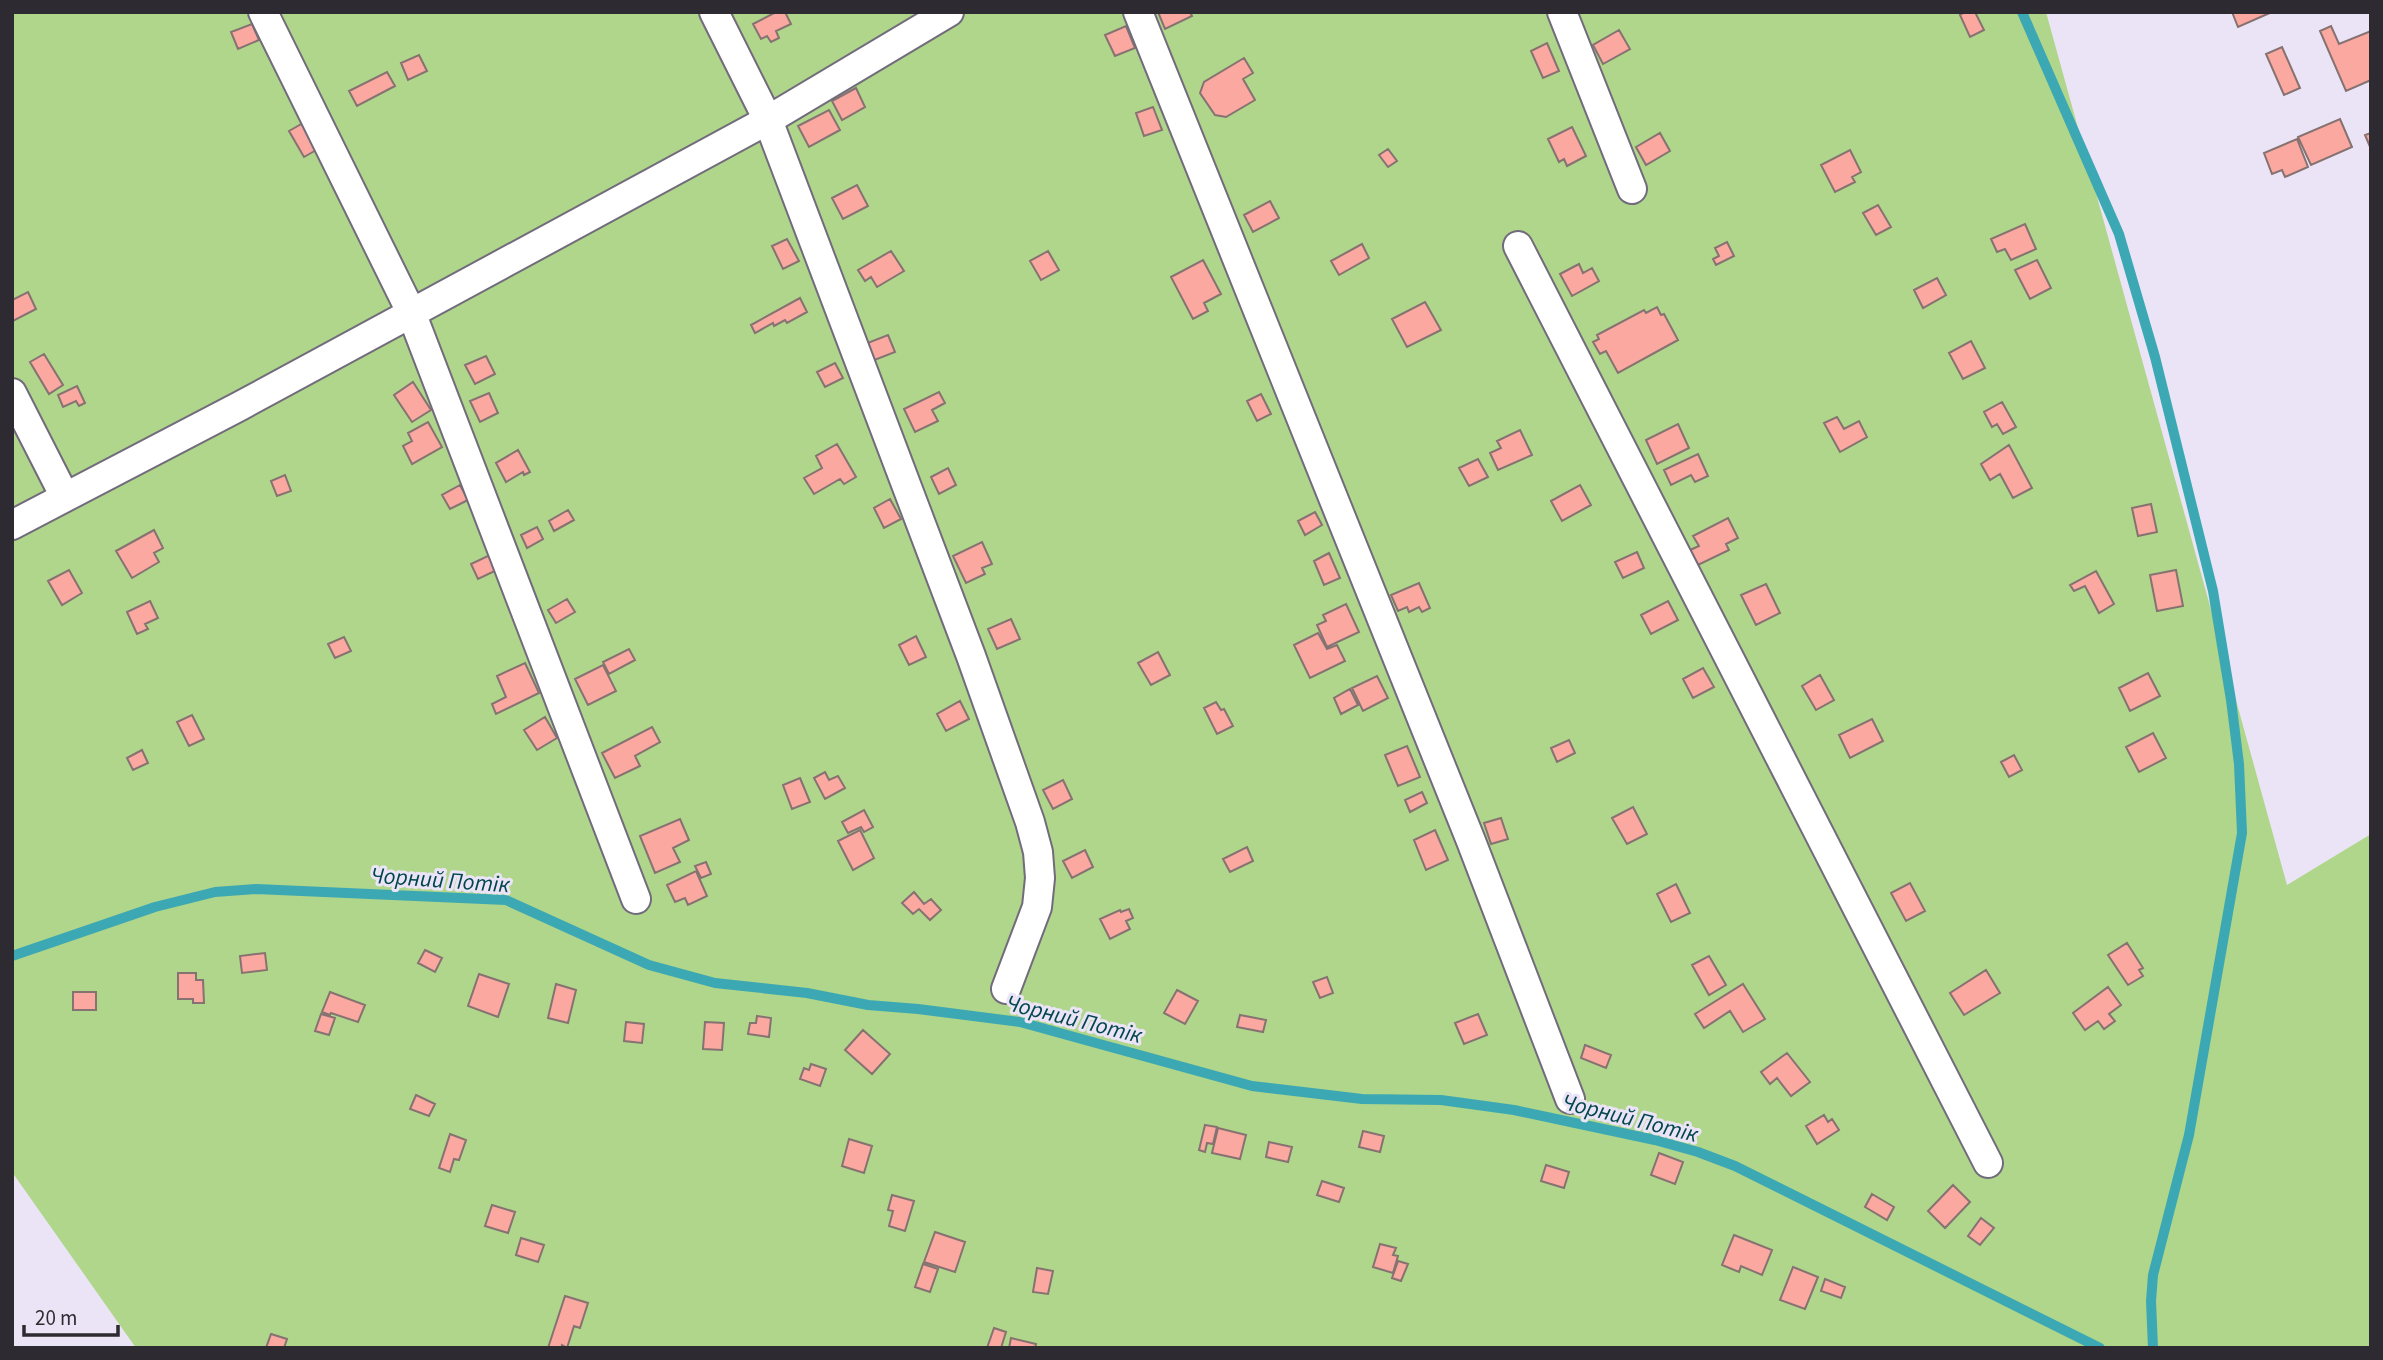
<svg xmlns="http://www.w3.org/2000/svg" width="2383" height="1360" font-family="'Source Sans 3',sans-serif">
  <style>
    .green { fill: #afd68a }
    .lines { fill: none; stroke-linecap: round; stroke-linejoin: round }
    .stream { stroke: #3ca8b4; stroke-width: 10 }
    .building { fill: #faa8a0; stroke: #867270; stroke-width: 2 }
    .street-casing { stroke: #716b7b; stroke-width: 32 }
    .street { stroke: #fff; stroke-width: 28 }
    .labels { text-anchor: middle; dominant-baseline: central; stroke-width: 6; stroke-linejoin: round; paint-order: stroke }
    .water-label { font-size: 23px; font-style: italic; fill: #02464d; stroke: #ebe4f7 }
  </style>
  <rect width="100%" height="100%" fill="#ebe4f7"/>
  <path class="green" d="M 12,12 L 2046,12 L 2287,885 L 2371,834 L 2371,1348 L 136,1348 L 12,1172 Z"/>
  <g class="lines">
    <path class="stream" d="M 2022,12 L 2119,234 L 2155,357 L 2213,591 L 2231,700 L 2239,764 L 2242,833 L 2189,1135 L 2153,1275 L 2151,1301 L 2153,1348
      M 12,956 L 155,907 L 215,892 L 256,889 L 506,900 L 649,965 L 715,983 L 807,993 L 868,1005 L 918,1009 L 1020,1022 L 1252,1086 L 1362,1099 L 1441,1100 L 1514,1110 L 1655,1140 L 1698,1152 L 1735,1166 L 2100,1348"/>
  </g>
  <path class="building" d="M 776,12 L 785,12 L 791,24 L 776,31 L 779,38 L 771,42 L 767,36 L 761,39 L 753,24 Z
    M 1158,12 L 1190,12 L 1192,16 L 1165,29 Z
    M 1965,12 L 1975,12 L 1984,30 L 1970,37 L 1960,15 Z
    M 2232,12 L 2272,12 L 2238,27 Z
    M 252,24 L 259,40 L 238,49 L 231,32 Z
    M 1126,26 L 1135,48 L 1115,56 L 1105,35 Z
    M 2331,26 L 2339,44 L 2371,31 L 2371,80 L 2346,91 L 2320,31 Z
    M 1619,30 L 1630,49 L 1603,64 L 1593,45 Z
    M 1547,43 L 1559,71 L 1543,78 L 1531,51 Z
    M 2282,47 L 2300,88 L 2284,95 L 2266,54 Z
    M 419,55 L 427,71 L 408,80 L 401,63 Z
    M 1244,58 L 1253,73 L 1243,79 L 1255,100 L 1226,117 L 1215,115 L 1200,93 L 1204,82 Z
    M 387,72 L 395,86 L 357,106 L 349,91 Z
    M 856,88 L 865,107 L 842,120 L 832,101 Z
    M 1153,107 L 1162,130 L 1144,136 L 1136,113 Z
    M 829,110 L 840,130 L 809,147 L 798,126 Z
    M 2340,119 L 2352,147 L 2311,165 L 2298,137 Z
    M 303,123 L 318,149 L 304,157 L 289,131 Z
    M 1572,127 L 1586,156 L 1567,166 L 1564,159 L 1559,162 L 1548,139 Z
    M 1660,133 L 1670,151 L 1646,165 L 1636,147 Z
    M 2371,133 L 2371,149 L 2365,135 Z
    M 2297,139 L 2308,167 L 2285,177 L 2282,170 L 2272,174 L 2264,153 Z
    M 1388,149 L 1397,161 L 1388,167 L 1379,155 Z
    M 1850,150 L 1861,172 L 1852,177 L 1855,182 L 1835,192 L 1821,165 Z
    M 857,185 L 868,206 L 843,219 L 832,198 Z
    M 1270,201 L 1279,218 L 1253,232 L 1244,215 Z
    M 1878,205 L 1891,227 L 1876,235 L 1863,213 Z
    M 2025,224 L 2036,249 L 2011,260 L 2005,249 L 1997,252 L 1991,239 Z
    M 787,239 L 799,261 L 783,269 L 772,246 Z
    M 1727,242 L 1734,256 L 1716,265 L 1713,259 L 1719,256 L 1715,248 Z
    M 1362,244 L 1369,258 L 1339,275 L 1331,261 Z
    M 891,251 L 904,271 L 877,287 L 871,277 L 865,281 L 858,270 Z
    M 1048,251 L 1059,270 L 1041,280 L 1030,261 Z
    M 1203,260 L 1221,294 L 1204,303 L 1208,311 L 1193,319 L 1171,277 Z
    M 2037,260 L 2051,288 L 2030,299 L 2015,270 Z
    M 1579,264 L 1583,273 L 1592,268 L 1599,281 L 1572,296 L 1560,274 Z
    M 1937,278 L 1946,295 L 1923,308 L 1914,290 Z
    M 28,292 L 36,309 L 13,321 L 12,300 Z
    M 800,298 L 807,312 L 787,323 L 785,320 L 774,326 L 773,323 L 755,333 L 751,325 Z
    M 1425,302 L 1441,330 L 1407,347 L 1392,319 Z
    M 1657,307 L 1661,315 L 1664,314 L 1678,340 L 1618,373 L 1606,351 L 1600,354 L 1593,342 L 1599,339 L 1597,335 L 1644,310 L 1646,313 Z
    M 888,335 L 895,352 L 872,361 L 865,344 Z
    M 1971,341 L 1985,368 L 1963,379 L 1949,353 Z
    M 44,354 L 63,385 L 49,394 L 30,362 Z
    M 486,356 L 495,374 L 475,384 L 465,365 Z
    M 835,363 L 843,378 L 825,387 L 817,372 Z
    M 413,382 L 431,410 L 412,422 L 394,395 Z
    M 77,386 L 85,403 L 79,406 L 76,401 L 63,407 L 58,395 Z
    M 939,392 L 945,403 L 932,410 L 938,421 L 915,432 L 904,409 Z
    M 489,393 L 498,413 L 480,422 L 470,401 Z
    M 1261,394 L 1271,414 L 1257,421 L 1247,401 Z
    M 2002,402 L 2016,427 L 2003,434 L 1997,424 L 1992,427 L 1984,412 Z
    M 1837,417 L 1844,429 L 1859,421 L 1867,437 L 1840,452 L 1824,423 Z
    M 428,422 L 442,447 L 412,464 L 403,446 L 412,441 L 408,433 Z
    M 1678,424 L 1689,448 L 1657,464 L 1646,440 Z
    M 1520,430 L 1532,455 L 1498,470 L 1490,453 L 1501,448 L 1497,441 Z
    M 837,444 L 856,477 L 844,484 L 840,479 L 814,494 L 804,478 L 822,468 L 816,456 Z
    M 2009,445 L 2032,488 L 2013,498 L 2000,474 L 1990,480 L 1981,464 Z
    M 518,450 L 530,472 L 524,475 L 523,472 L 506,482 L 496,463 Z
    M 1698,454 L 1708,476 L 1695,482 L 1691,475 L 1671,485 L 1664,470 Z
    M 1478,459 L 1488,477 L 1469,486 L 1459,468 Z
    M 948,468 L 956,485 L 939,494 L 931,477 Z
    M 285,475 L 291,491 L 277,496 L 271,481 Z
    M 460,485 L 468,500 L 450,509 L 442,495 Z
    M 1580,485 L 1591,505 L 1562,521 L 1551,501 Z
    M 890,499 L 901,519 L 884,528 L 874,508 Z
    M 2151,504 L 2157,532 L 2138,536 L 2132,508 Z
    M 568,510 L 574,520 L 554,531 L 549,521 Z
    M 1315,512 L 1322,525 L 1305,535 L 1298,521 Z
    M 1728,518 L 1738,538 L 1726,544 L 1729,550 L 1698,565 L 1690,550 L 1699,546 L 1693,536 Z
    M 537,527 L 543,539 L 527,548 L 521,535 Z
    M 154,530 L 163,548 L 154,553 L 159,562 L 132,578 L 116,551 Z
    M 982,542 L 992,564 L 982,568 L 985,574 L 966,583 L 953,556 Z
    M 1637,552 L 1644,568 L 1623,578 L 1615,562 Z
    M 1329,553 L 1340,578 L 1324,585 L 1314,561 Z
    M 492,554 L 499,569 L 478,579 L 471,564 Z
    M 69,570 L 82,593 L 62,605 L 48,581 Z
    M 2176,570 L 2183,606 L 2157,611 L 2150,575 Z
    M 2096,571 L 2114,604 L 2099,613 L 2085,586 L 2074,591 L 2070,585 Z
    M 1419,583 L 1430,608 L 1422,612 L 1419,607 L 1409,612 L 1407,607 L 1398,611 L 1391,595 Z
    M 1766,584 L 1780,613 L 1756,625 L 1741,595 Z
    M 567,599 L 575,612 L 556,623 L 548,610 Z
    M 150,601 L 158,618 L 145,624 L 148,629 L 137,634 L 127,612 Z
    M 1668,601 L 1678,620 L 1651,634 L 1641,615 Z
    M 1346,604 L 1359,632 L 1327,647 L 1317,625 L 1326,621 L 1323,615 Z
    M 1011,619 L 1020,639 L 997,649 L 988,629 Z
    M 1318,633 L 1327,649 L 1337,645 L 1345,661 L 1310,678 L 1294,645 Z
    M 916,636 L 926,657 L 909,665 L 899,645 Z
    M 344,637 L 351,651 L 335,658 L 328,644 Z
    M 629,649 L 635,660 L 609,674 L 603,662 Z
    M 1158,652 L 1170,675 L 1151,685 L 1138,663 Z
    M 525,663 L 539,693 L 496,714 L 492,704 L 506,697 L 497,676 Z
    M 603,665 L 616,691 L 588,705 L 575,679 Z
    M 1703,668 L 1714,687 L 1693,698 L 1683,679 Z
    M 2148,673 L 2160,696 L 2130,711 L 2119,688 Z
    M 1820,675 L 1834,700 L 1816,710 L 1802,686 Z
    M 1377,676 L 1388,698 L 1363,711 L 1352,688 Z
    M 1350,689 L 1358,705 L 1341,714 L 1334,698 Z
    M 960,701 L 969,719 L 946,731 L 937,714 Z
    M 1216,702 L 1221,710 L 1224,709 L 1233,726 L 1217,734 L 1204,708 Z
    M 192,715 L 204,739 L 189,746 L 177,722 Z
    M 545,717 L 557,738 L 537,750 L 524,730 Z
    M 1872,719 L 1883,741 L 1850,758 L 1839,735 Z
    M 652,727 L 660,742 L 635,756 L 640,766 L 615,778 L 602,753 Z
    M 2153,733 L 2166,758 L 2139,772 L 2126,747 Z
    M 1569,740 L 1575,753 L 1557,762 L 1551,748 Z
    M 1407,746 L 1420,777 L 1398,786 L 1385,755 Z
    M 142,750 L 148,763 L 133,770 L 127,758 Z
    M 2014,755 L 2022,770 L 2009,777 L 2001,762 Z
    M 825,772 L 829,780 L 838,776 L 845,788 L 825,799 L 814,778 Z
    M 800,778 L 810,802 L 792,809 L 783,785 Z
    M 1063,780 L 1072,799 L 1053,809 L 1043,790 Z
    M 1422,792 L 1427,803 L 1410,812 L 1405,800 Z
    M 1633,807 L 1647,834 L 1627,844 L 1612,818 Z
    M 864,810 L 873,827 L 864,832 L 861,827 L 848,833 L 842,822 Z
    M 1501,818 L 1508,839 L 1491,844 L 1484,823 Z
    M 680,819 L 689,840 L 673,848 L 680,862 L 655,873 L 640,836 Z
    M 860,830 L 874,858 L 853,870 L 838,841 Z
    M 1435,830 L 1448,860 L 1426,870 L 1414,840 Z
    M 1247,847 L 1253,861 L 1230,872 L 1223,859 Z
    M 1085,850 L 1093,867 L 1072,878 L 1063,861 Z
    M 706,862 L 711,874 L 701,878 L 695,866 Z
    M 696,871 L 707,896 L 688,905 L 685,898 L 675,902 L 667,885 Z
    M 1910,883 L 1925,911 L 1906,921 L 1891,893 Z
    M 1676,884 L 1690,913 L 1671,922 L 1657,894 Z
    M 914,892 L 924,904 L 931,899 L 941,910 L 930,920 L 919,909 L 913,914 L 902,903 Z
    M 1129,909 L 1133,918 L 1126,921 L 1130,929 L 1110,939 L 1100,919 L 1120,910 L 1121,912 Z
    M 2127,943 L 2143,968 L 2139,970 L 2143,976 L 2128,985 L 2108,955 Z
    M 425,950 L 442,958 L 435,972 L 418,963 Z
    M 265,953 L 267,970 L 242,973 L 240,956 Z
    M 1709,956 L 1726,985 L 1709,995 L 1692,965 Z
    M 1986,970 L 2000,993 L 1964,1015 L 1950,993 Z
    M 178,973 L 196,973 L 196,980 L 203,980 L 204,1003 L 193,1003 L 193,999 L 178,999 Z
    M 479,974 L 509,984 L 498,1017 L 468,1006 Z
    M 1327,977 L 1333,993 L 1320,998 L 1313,982 Z
    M 556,984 L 576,990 L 568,1023 L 548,1018 Z
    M 1743,984 L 1765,1019 L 1743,1032 L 1730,1011 L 1704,1028 L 1695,1014 Z
    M 2108,987 L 2121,1005 L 2109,1014 L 2115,1021 L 2104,1029 L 2098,1021 L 2085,1030 L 2073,1013 Z
    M 1177,990 L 1198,1001 L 1185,1024 L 1164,1013 Z
    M 73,992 L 96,992 L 96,1010 L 73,1010 Z
    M 330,992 L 365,1005 L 358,1022 L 331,1013 L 330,1015 L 322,1012 Z
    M 321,1014 L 335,1018 L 329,1035 L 315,1031 Z
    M 1478,1014 L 1487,1035 L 1464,1044 L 1455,1023 Z
    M 1240,1015 L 1266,1020 L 1263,1032 L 1237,1027 Z
    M 757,1016 L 771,1018 L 769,1037 L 748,1034 L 750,1023 L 756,1023 Z
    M 626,1022 L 644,1024 L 642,1043 L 624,1041 Z
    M 705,1022 L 724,1023 L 722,1050 L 703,1049 Z
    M 863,1030 L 890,1054 L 872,1074 L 845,1050 Z
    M 1585,1045 L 1611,1055 L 1606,1068 L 1581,1058 Z
    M 1787,1053 L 1810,1082 L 1791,1096 L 1777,1078 L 1770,1084 L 1761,1072 Z
    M 811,1064 L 826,1069 L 820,1086 L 800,1079 L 804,1068 L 809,1070 Z
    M 416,1095 L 435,1104 L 429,1116 L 410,1109 Z
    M 1824,1115 L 1828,1122 L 1832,1119 L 1839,1130 L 1817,1144 L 1806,1126 Z
    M 1205,1125 L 1217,1127 L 1213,1144 L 1207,1143 L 1205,1152 L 1199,1150 Z
    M 1218,1128 L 1246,1135 L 1240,1159 L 1212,1153 Z
    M 1363,1131 L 1384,1136 L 1380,1152 L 1359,1147 Z
    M 450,1134 L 466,1140 L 459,1160 L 454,1159 L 450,1172 L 439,1168 Z
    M 849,1139 L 872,1146 L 864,1173 L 842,1166 Z
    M 1269,1142 L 1292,1147 L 1288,1162 L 1266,1157 Z
    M 1659,1153 L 1683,1162 L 1675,1184 L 1651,1175 Z
    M 1546,1165 L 1569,1172 L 1564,1188 L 1541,1181 Z
    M 1322,1181 L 1344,1188 L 1339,1202 L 1317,1195 Z
    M 1953,1185 L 1970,1202 L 1945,1228 L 1928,1211 Z
    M 1872,1194 L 1894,1207 L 1887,1220 L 1865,1207 Z
    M 892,1195 L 914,1201 L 905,1231 L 889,1226 L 893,1211 L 888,1210 Z
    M 492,1205 L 515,1212 L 508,1233 L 485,1226 Z
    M 1981,1218 L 1994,1228 L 1980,1245 L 1968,1236 Z
    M 935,1232 L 965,1242 L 955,1272 L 924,1262 Z
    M 1734,1235 L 1772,1250 L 1762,1275 L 1741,1266 L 1739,1272 L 1722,1265 Z
    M 521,1238 L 544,1245 L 538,1262 L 516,1255 Z
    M 1380,1244 L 1396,1248 L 1393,1255 L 1398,1256 L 1393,1273 L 1373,1267 Z
    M 1398,1261 L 1408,1264 L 1401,1281 L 1392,1278 Z
    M 923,1264 L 938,1269 L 930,1292 L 915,1287 Z
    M 1793,1267 L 1818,1277 L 1805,1309 L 1780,1300 Z
    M 1037,1268 L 1053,1271 L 1048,1294 L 1033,1292 Z
    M 1825,1279 L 1845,1287 L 1841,1298 L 1821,1291 Z
    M 565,1296 L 588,1303 L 580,1328 L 574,1326 L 567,1348 L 562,1345 L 561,1348 L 548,1348 Z
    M 994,1328 L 1006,1332 L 1001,1348 L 987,1348 Z
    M 271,1334 L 287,1339 L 284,1348 L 266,1348 Z
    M 1011,1338 L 1036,1344 L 1035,1348 L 1009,1348 Z"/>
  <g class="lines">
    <g class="street-casing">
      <path id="street" d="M 263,12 L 411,312 L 636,899
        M 714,12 L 768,120 L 971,656 L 1030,822 L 1038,852 L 1040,878 L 1037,907 L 1006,989
        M 1138,12 L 1471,841 L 1570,1099
        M 1562,12 L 1632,189
        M 1518,246 L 1988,1163
        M 12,393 L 65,497
        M 12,525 L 240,406 L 768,120 L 949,12"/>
    </g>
    <use href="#street" class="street"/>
  </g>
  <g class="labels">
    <g class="water-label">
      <text transform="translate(440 880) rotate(4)">Чорний Потік</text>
      <text transform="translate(1074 1019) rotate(14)">Чорний Потік</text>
      <text transform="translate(1630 1118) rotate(14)">Чорний Потік</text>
    </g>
  </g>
  <rect width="2383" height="1360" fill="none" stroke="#2d2a31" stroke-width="28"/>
  <path d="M24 1325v10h94v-10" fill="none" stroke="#2d2a31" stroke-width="3.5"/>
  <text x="35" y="1325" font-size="21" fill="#2d2a31" stroke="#ebe4f7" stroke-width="5" paint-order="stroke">20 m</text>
</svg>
